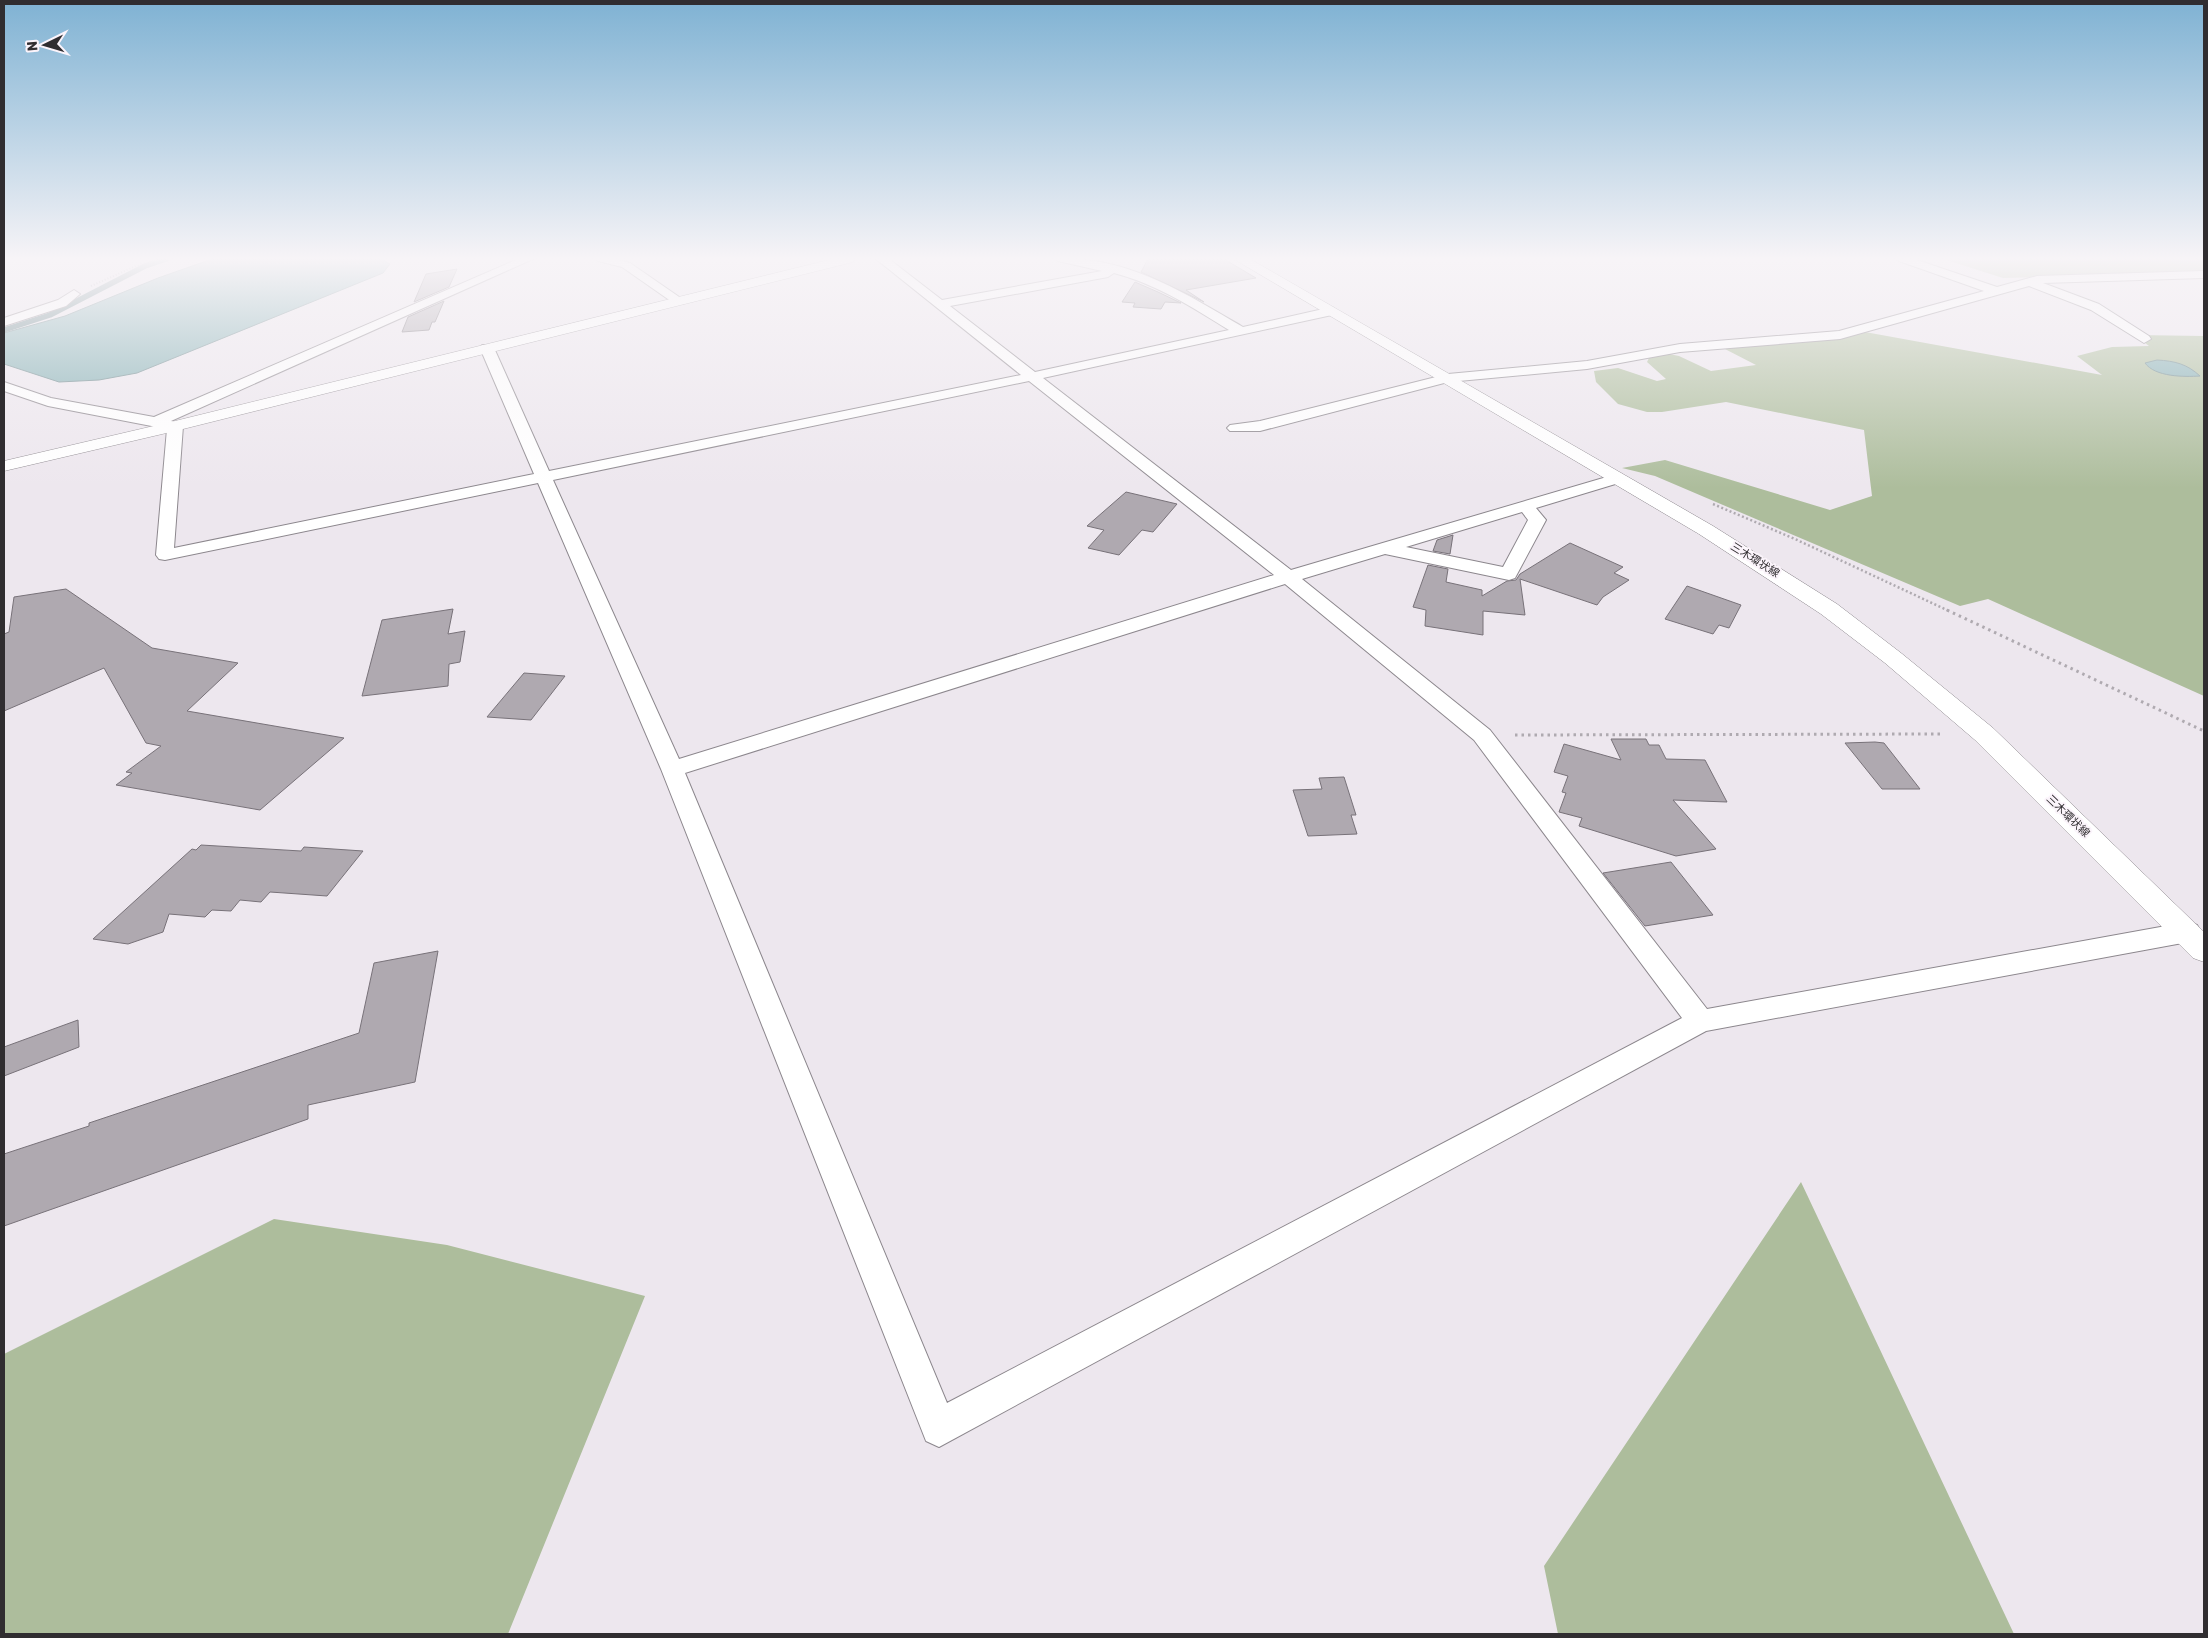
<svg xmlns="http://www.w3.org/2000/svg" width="2208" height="1638" font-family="Rubik,'Noto Sans JP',sans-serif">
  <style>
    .forest { fill: #adbd9c }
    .water { fill: #83afb3; stroke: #6a888c }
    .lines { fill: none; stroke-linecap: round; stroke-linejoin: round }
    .stream { stroke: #6a888c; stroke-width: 5.5 }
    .building { fill: #afa9b0; stroke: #787279 }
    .street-casing { stroke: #8c878d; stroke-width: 2 }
    .secondary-casing { stroke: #8c878d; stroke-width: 1 }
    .path-far2 { stroke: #afaab0; stroke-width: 2; stroke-dasharray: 1 2; stroke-linecap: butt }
    .path-far1 { stroke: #afaab0; stroke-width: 2.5; stroke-dasharray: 2 2.5; stroke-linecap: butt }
    .path { stroke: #afaab0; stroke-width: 3; stroke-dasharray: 2.5 4; stroke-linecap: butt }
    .street { fill: #fff; fill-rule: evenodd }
    .secondary { fill: #fff; fill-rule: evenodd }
    .labels { text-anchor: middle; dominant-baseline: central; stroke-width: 4; stroke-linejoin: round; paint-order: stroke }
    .far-street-label { font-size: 11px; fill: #302d30; stroke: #fbf4fb }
  </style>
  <rect width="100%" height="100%" fill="#ede7ee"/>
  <path class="forest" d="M 1943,259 L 2204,259 L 2204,273 L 2003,278 Z
    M 1865,332 L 2102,375 L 2077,356 L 2112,347 L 2149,346 L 2135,335 L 2204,336 L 2204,696 L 1988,599 L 1960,606 L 1655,476 L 1622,468 L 1665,460 L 1830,510 L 1872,496 L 1864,430 L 1726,402 L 1662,412 L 1647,412 L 1618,404 L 1596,382 L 1594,371 L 1618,368 L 1657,381 L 1666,379 L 1647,362 L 1651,354 L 1664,353 L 1679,356 L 1711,371 L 1756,365 L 1723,348 L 1804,342 Z
    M 1801,1182 L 2014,1634 L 1558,1634 L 1544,1566 Z
    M 274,1219 L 447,1245 L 645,1296 L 508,1634 L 4,1634 L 4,1354 Z"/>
  <path class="water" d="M 212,259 L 382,259 L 390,264 L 383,273 L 137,373 L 99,380 L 59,382 L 4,364 L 4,333 L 65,316 L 158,278 Z
    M 2157,360 C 2175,361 2187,364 2200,376 C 2184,377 2155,377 2145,363 Z"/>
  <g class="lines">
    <path class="stream" d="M 4,330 L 50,315 L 145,266 L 166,259"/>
  </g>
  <path class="building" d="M 1148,259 L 1224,259 L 1256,278 L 1186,290 L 1204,302 L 1141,272 Z
    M 457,269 L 449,287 L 414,302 L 426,274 Z
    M 1135,282 L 1158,292 L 1181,303 L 1165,302 L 1161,309 L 1133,307 L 1135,303 L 1122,302 Z
    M 444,301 L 435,322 L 432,322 L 429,330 L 402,332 L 408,317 Z
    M 1126,492 L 1177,504 L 1153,532 L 1142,530 L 1119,555 L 1088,548 L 1104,530 L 1087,526 Z
    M 1453,535 L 1450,554 L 1433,551 L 1437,540 Z
    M 1570,543 L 1623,567 L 1614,573 L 1629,580 L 1603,597 L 1597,605 L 1520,579 L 1525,615 L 1483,611 L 1483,635 L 1425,626 L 1426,610 L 1413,607 L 1428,565 L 1448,569 L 1446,582 L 1482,590 L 1482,596 L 1507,581 L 1516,580 L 1520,574 Z
    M 1687,586 L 1741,605 L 1729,628 L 1719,625 L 1713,634 L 1665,619 Z
    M 66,589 L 152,648 L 238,663 L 187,711 L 344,738 L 260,810 L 116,785 L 132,773 L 126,772 L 161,746 L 146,743 L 104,668 L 4,711 L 4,634 L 9,632 L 14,597 Z
    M 453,609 L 448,634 L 465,631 L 460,662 L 449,664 L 448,686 L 362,696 L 382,620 Z
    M 524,673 L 565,676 L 531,720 L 487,717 Z
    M 1611,739 L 1646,739 L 1649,745 L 1659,745 L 1666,759 L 1705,760 L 1727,802 L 1673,800 L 1716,849 L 1676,856 L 1579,826 L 1582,818 L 1559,812 L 1566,793 L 1562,792 L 1568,776 L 1554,772 L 1564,744 L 1621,760 Z
    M 1875,742 L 1884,743 L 1920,789 L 1882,789 L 1845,743 Z
    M 1344,777 L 1356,815 L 1351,815 L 1357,834 L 1308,836 L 1293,790 L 1322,789 L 1319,778 Z
    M 201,845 L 301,851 L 304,847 L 363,851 L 327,896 L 270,892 L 261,902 L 240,900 L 231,911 L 212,910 L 205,917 L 169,914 L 163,932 L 128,944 L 93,939 L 192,849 L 196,850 Z
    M 1671,862 L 1713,915 L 1645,926 L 1603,873 Z
    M 438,951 L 415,1082 L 308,1105 L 308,1119 L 4,1226 L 4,1154 L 89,1126 L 89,1123 L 359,1033 L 374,963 Z
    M 78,1020 L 79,1047 L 4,1076 L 4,1047 Z"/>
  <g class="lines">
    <g class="street-casing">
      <path id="street" d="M 518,259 L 533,259 L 171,421 L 180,423 L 183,426 L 174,548 L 534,474 L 480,348 L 482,345 L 492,345 L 494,348 L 549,471 L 1021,375 L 876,259 L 889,259 L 942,300 L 1102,271 L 1058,261 L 1056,259 C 1125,255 1185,293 1243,327 L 1332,307 L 1338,311 L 1332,315 L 1043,378 L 1291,570 L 1610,476 L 1622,476 L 1624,479 L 1622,482 L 1536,508 L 1546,520 L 1515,578 L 1509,580 L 1385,554 L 1302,579 L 1490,730 L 1707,1009 L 2188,922 L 2197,925 L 2201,932 L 2197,939 L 2188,942 L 1706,1031 L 939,1447 L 926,1441 L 661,769 L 538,483 L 165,560 L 159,559 L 156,555 L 167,429 L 48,406 L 4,391 L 4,382 L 51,398 L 154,417 ZM 1114,273 C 1156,284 1192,307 1229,330 L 1035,372 L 950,306 L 1108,277 ZM 1029,381 L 1274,575 L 679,759 L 553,480 ZM 1522,512 L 1528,520 L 1503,567 L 1406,547 ZM 1285,584 L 1474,740 L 1682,1018 L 947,1403 L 685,773 Z
        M 596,259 L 615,259 L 630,263 L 685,301 L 683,304 L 675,304 L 622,267 L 598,261 Z
        M 1897,259 L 1914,259 L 1997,287 L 2037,276 L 2204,271 L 2204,278 L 2043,283 L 2099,304 L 2149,336 L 2151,339 L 2144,343 L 2091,310 L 2029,286 L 1840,339 L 1680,352 L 1587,369 L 1448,382 L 1260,431 L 1230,431 L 1227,428 L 1230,425 L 1260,421 L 1448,374 L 1587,361 L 1680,344 L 1839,331 L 1984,291 L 1899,261 Z
        M 74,290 L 80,294 L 66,306 L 4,326 L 4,318 L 58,300 Z"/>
    </g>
    <g class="secondary-casing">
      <path id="secondary" d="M 833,259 L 855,259 L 853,262 L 175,431 L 4,471 L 4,461 L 175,421 Z
        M 1234,259 L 1250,259 L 1713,526 L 1837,604 L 1901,653 L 1993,728 L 2204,932 L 2204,962 L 2193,958 L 1975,740 L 1885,663 L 1821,614 L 1699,534 Z"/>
    </g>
    <path class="path-far2" d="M 91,286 L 136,266 L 159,259"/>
    <path class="path-far1" d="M 1713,504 L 1795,539 L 1949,611"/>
    <path class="path" d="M 1947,610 L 2204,731
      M 1515,735 L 1941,734"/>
    <use href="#street" class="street"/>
    <use href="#secondary" class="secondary"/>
  </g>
  <linearGradient id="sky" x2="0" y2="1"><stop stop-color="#7fb2d3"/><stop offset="0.53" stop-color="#f7f4f7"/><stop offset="1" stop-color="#f7f4f7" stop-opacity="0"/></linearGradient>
  <rect width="2208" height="488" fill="url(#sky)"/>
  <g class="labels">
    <g class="far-street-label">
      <text transform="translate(1755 560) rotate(32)">三木環状線</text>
      <text transform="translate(2068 816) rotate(44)">三木環状線</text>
    </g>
  </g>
  <rect width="2208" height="1638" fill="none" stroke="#302d30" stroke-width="10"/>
  <g transform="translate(45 45) rotate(265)" stroke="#fbf4fb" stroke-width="4" paint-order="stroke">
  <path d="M0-4L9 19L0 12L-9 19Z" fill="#302d30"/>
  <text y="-8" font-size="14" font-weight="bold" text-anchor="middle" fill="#302d30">N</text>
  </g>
</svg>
